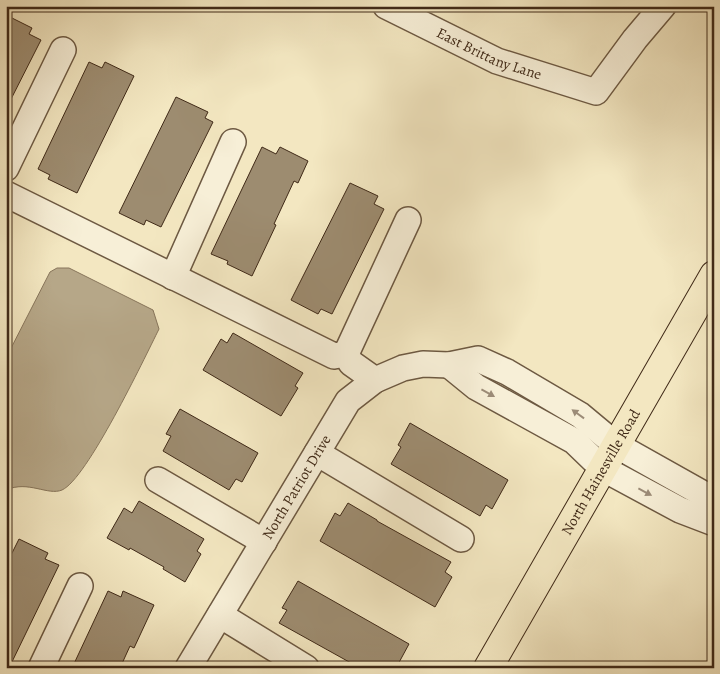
<svg xmlns="http://www.w3.org/2000/svg" width="720" height="674" font-family="Alegreya,serif">
  <style>
    .water { fill: #b6a788; stroke: #87755b }
    .building { fill: #9d8c70; stroke: #402a18 }
    .lines { fill: none; stroke-linecap: round; stroke-linejoin: round }
    .minor-casing { stroke: #6d5942; stroke-width: 28 }
    .major-casing { stroke: #402a18; stroke-width: 30 }
    .minor { stroke: #f7efd7; stroke-width: 25 }
    .major { stroke: #f3e7c1; stroke-width: 28 }
    .oneway { fill: #9c8c78 }
    .labels { text-anchor: middle; dominant-baseline: central; stroke-width: 5; stroke-linejoin: round; paint-order: stroke }
    .street-label { font-size: 15px; fill: #402a18; stroke: #f7efd7 }
  </style>
  <rect width="100%" height="100%" fill="#f3e7c1"/>
  <filter id="stains"><feTurbulence type="fractalNoise" baseFrequency=".004" numOctaves="4"/><feColorMatrix values="0 0 0 0 .2 0 0 0 0 .09 0 0 0 0 .02 0 0 0 .5 -.17"/></filter>
  <radialGradient id="worn" r=".72"><stop offset=".6" stop-color="#630" stop-opacity="0"/><stop offset="1" stop-color="#630" stop-opacity=".3"/></radialGradient>
  <path class="water" d="M 57,268 L 69,268 L 153,310 L 159,329 C 144,359 87,479 62,490 C 48,496 28,480 6,490 L 6,358 L 50,272 Z"/>
  <path class="building" d="M 6,15 L 32,28 L 29,34 L 41,40 L 6,109 Z
    M 89,62 L 102,68 L 105,62 L 134,76 L 77,193 L 48,179 L 50,175 L 38,169 Z
    M 176,97 L 208,112 L 205,118 L 213,122 L 161,227 L 146,220 L 144,225 L 119,213 Z
    M 262,147 L 276,154 L 280,147 L 308,161 L 298,183 L 294,181 L 274,224 L 276,225 L 252,276 L 227,264 L 228,261 L 211,254 Z
    M 350,183 L 378,196 L 374,204 L 384,209 L 332,314 L 321,309 L 318,314 L 291,300 Z
    M 233,333 L 303,373 L 295,386 L 298,388 L 281,416 L 203,370 L 221,339 L 227,343 Z
    M 180,409 L 258,453 L 242,482 L 236,479 L 229,490 L 163,451 L 171,436 L 166,434 Z
    M 410,423 L 508,480 L 492,509 L 486,505 L 480,516 L 391,464 L 401,447 L 398,445 Z
    M 139,501 L 204,539 L 197,551 L 201,554 L 185,582 L 163,569 L 164,567 L 130,548 L 129,550 L 107,538 L 124,508 L 132,513 Z
    M 348,503 L 377,520 L 377,521 L 451,562 L 445,572 L 452,577 L 435,607 L 320,541 L 335,513 L 340,516 Z
    M 19,539 L 48,553 L 45,559 L 59,565 L 9,668 L 6,668 L 6,565 Z
    M 298,581 L 409,644 L 396,668 L 360,668 L 279,623 L 287,610 L 282,608 Z
    M 108,591 L 121,597 L 123,591 L 154,605 L 134,648 L 130,646 L 120,668 L 72,668 Z"/>
  <g class="lines">
    <g class="minor-casing">
      <g id="minor">
        <path id="s1" d="M 386,6 L 497,61 L 596,92 L 635,39 L 663,6"/>
        <path d="M 6,168 L 63,50"/>
        <path d="M 6,194 L 334,356 L 346,354 L 351,363 L 375,380"/>
        <path d="M 173,277 L 233,142"/>
        <path d="M 346,354 L 408,220"/>
        <path d="M 449,365 L 476,387 L 574,441 L 602,468 L 680,510 L 714,523"/>
        <path d="M 317,453 L 461,539"/>
        <path d="M 158,480 L 264,542"/>
        <path d="M 220,615 L 306,668"/>
        <path d="M 41,668 L 80,586"/>
        <path id="s2" d="M 188,668 L 348,401 L 375,380 L 403,368 L 423,364 L 449,365 L 478,359 L 507,372 L 580,415 L 616,445 L 714,500"/>
      </g>
    </g>
    <g class="major-casing">
      <g id="major">
        <path id="s3" d="M 488,668 L 714,275"/>
      </g>
    </g>
    <use href="#minor" class="minor"/>
    <use href="#major" class="major"/>
  </g>
  <defs><path id="oneway-solid" d="M-6-.8H1V-3.2L6.5 0L1 3.2V.8H-6Z" transform="scale(1.25)"/></defs>
  <g class="oneway">
    <use href="#oneway-solid" transform="translate(488 393) rotate(29)"/>
    <use href="#oneway-solid" transform="translate(578 414) rotate(-144)"/>
    <use href="#oneway-solid" transform="translate(645 492) rotate(28)"/>
  </g>
  <g class="labels">
    <g class="street-label">
      <text stroke="none"><textPath href="#s1" startOffset="114">East Brittany Lane</textPath></text>
      <text stroke="none"><textPath href="#s3" startOffset="226">North Hainesville Road</textPath></text>
      <text stroke="none"><textPath href="#s2" startOffset="211">North Patriot Drive</textPath></text>
    </g>
  </g>
  <rect width="720" height="674" fill="none" stroke="#f3e7c1" stroke-width="25"/>
  <rect x="8" y="8" width="705" height="659" fill="none" stroke="#402a18" stroke-width="2.5"/>
  <rect x="12" y="12" width="695" height="649" fill="none" stroke="#402a18"/>
  <rect width="100%" height="100%" filter="url(#stains)"/>
  <rect width="100%" height="100%" fill="url(#worn)"/>
</svg>
